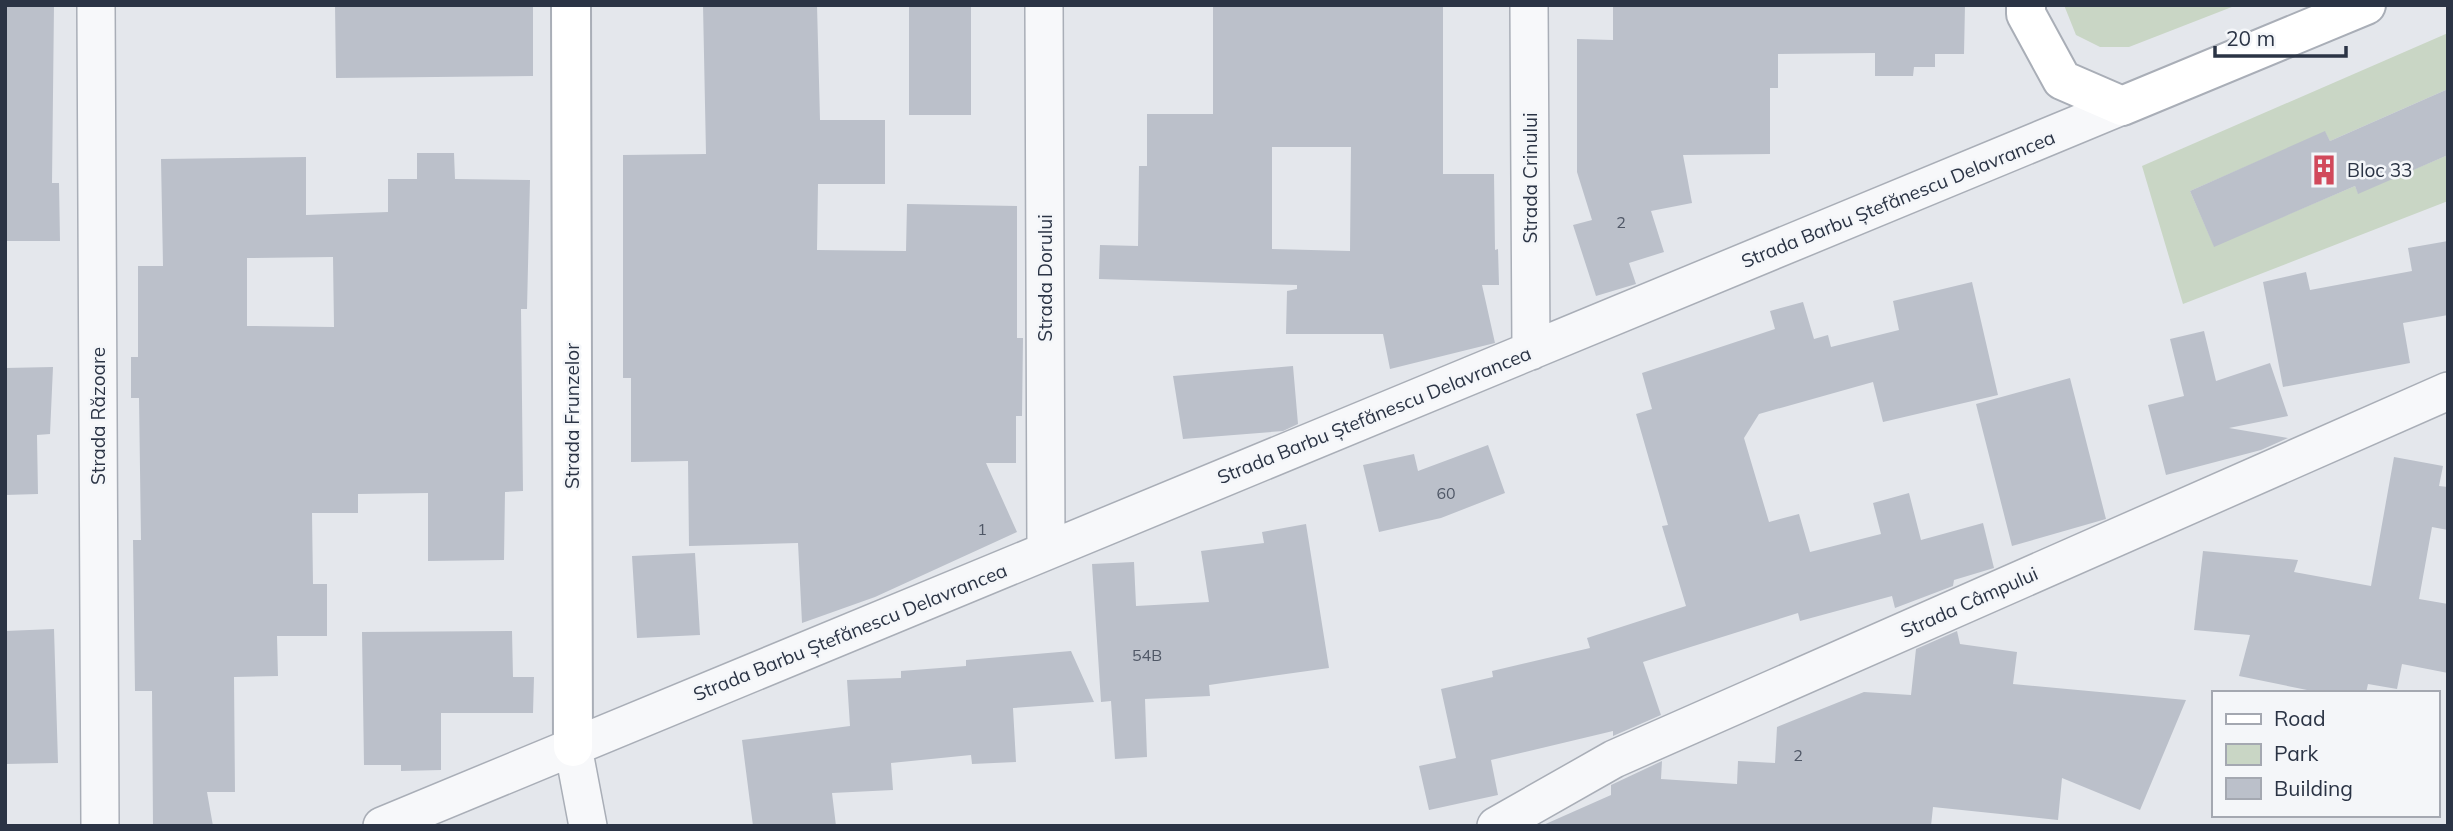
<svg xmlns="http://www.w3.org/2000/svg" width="2453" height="831" font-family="Mulish,sans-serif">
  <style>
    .green { fill: #c9d6c5 }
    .building { fill: #bbc0ca; fill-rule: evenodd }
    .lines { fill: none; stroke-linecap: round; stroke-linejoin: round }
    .street-casing { stroke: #a9aeb7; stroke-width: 40 }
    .secondary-casing { stroke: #a9aeb7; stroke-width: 42 }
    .street { stroke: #f7f8fa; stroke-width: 37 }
    .secondary { stroke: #fff; stroke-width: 38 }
    .labels { text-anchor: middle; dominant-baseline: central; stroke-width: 5; stroke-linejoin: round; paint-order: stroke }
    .number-label { font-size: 16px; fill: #4f5766 }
    .poi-label { font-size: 19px; fill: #2b3445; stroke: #f4f6f9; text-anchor: start }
    .street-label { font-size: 19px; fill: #2b3445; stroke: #f4f6f9 }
  </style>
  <rect width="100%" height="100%" fill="#e4e7ec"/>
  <path class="green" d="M 2064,5 L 2237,5 L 2129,47 L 2100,47 L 2076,35 Z
    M 2448,33 L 2448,89 L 2330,141 L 2325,132 L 2190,191 L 2214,246 L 2355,186 L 2358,193 L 2448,155 L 2448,201 L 2183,304 L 2142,166 Z"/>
  <path class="building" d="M 5,5 L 54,5 L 52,183 L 59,183 L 60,241 L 5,241 Z
    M 335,5 L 533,5 L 533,76 L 336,78 Z
    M 703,5 L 817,5 L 820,120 L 885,120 L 885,184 L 818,184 L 817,250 L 906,251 L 907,204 L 1017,206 L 1017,338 L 1023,338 L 1022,416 L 1016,416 L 1016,463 L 986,463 L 1017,532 L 875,597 L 802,623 L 798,543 L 689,546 L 688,461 L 631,462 L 631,378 L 623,378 L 623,155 L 706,154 Z
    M 909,5 L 971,5 L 971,115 L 909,115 Z
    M 1213,5 L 1443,5 L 1443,174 L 1494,174 L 1495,250 L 1498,249 L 1499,285 L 1482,285 L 1495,343 L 1390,369 L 1383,334 L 1286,334 L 1287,291 L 1297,289 L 1297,285 L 1099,279 L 1100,245 L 1138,246 L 1139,166 L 1147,166 L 1147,114 L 1213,114 ZM 1272,147 L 1351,147 L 1350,251 L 1272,249 Z
    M 1613,5 L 1965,5 L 1964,54 L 1935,54 L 1935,67 L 1914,67 L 1913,76 L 1875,76 L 1875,53 L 1778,54 L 1778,88 L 1770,88 L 1770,154 L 1683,155 L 1692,203 L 1651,211 L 1664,252 L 1629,263 L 1636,284 L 1596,296 L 1573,225 L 1592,220 L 1577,172 L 1577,39 L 1613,40 Z
    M 2448,89 L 2448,155 L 2358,194 L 2355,186 L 2214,247 L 2190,191 L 2325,131 L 2330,141 Z
    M 417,153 L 454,153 L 455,179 L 530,180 L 527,309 L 521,309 L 523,491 L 505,492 L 504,560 L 428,561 L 428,493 L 358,494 L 358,513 L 312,513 L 313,584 L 327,584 L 327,636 L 277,636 L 278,676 L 234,677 L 235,792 L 207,792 L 213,826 L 153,826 L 152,691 L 135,691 L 133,540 L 141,540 L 139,398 L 131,398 L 131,357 L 138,357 L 138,266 L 163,266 L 161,159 L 306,157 L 306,215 L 388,212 L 388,179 L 417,179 ZM 333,257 L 334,327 L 247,326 L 247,258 Z
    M 2448,241 L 2448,315 L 2403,323 L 2410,363 L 2283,387 L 2263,282 L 2306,272 L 2310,290 L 2412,271 L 2408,248 Z
    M 1972,282 L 1998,395 L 1883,422 L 1873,382 L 1759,414 L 1744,438 L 1769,522 L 1799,514 L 1810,552 L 1881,534 L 1873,503 L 1909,493 L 1921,540 L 1983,523 L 1994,568 L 1954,580 L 1953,586 L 1895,608 L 1892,596 L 1800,621 L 1798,613 L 1643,662 L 1661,715 L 1613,736 L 1613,731 L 1491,760 L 1498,795 L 1429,810 L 1419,766 L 1456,758 L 1441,689 L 1493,677 L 1492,671 L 1590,648 L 1587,638 L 1686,606 L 1662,526 L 1668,525 L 1636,414 L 1652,409 L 1642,373 L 1775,329 L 1770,311 L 1803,302 L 1814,339 L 1828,335 L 1831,347 L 1899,330 L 1893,301 Z
    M 2204,331 L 2216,381 L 2270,363 L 2288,416 L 2229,428 L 2288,438 L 2261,450 L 2166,475 L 2148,405 L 2184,396 L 2170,339 Z
    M 1293,366 L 1298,424 L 1283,431 L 1183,439 L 1173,376 Z
    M 53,367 L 50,434 L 37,435 L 38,494 L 5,495 L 5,368 Z
    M 2070,378 L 2106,519 L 2012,546 L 1976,404 Z
    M 1488,445 L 1505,493 L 1441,518 L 1379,532 L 1363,465 L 1414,454 L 1418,471 Z
    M 2394,457 L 2443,466 L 2439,486 L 2448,487 L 2448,530 L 2432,527 L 2419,599 L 2448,604 L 2448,673 L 2402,664 L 2397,689 L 2368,684 L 2366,693 L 2322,693 L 2239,676 L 2250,635 L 2194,630 L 2203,551 L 2298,560 L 2294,572 L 2371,586 Z
    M 1306,524 L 1329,668 L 1209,685 L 1210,696 L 1145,699 L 1147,757 L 1115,759 L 1111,701 L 1101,702 L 1092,564 L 1134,562 L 1136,606 L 1209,602 L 1201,551 L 1264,543 L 1262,532 Z
    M 695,553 L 700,635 L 637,638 L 632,556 Z
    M 54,629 L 58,763 L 5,764 L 5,631 Z
    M 512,631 L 513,677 L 534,677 L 533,713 L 441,713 L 441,770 L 401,771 L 401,765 L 364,765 L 362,632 Z
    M 1957,631 L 1960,644 L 2017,652 L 2013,684 L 2186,700 L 2140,810 L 2062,778 L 2058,820 L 1933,807 L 1931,826 L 1541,826 L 1611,795 L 1611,785 L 1662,761 L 1661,779 L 1737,784 L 1738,761 L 1775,763 L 1777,727 L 1864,692 L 1911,695 L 1916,649 Z
    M 1071,651 L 1094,702 L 1013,708 L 1016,762 L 972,764 L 971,755 L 891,763 L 893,790 L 832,793 L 836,826 L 753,826 L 742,740 L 850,726 L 847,680 L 901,678 L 901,671 L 966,666 L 966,660 Z"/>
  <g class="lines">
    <g class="street-casing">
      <path id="street" d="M 96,5 L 100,826
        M 1044,5 L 1046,551
        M 1529,5 L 1531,351
        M 573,747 L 588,826
        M 382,826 L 2122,106
        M 1496,826 L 1614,759 L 2448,391"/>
    </g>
    <g class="secondary-casing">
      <path id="secondary" d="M 571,5 L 573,747
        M 2026,5 L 2026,14 L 2062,80 L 2122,106 L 2366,5"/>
    </g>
    <use href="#street" class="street"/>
    <use href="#secondary" class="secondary"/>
  </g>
  <defs>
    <g id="building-bare" transform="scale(2.415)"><path d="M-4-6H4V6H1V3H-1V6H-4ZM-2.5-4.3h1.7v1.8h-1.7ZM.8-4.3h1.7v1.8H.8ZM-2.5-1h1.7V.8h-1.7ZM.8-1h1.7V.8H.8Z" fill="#d1495b" stroke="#f4f6f9" stroke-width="2.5" paint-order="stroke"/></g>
  </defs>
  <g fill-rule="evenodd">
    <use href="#building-bare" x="2324" y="170"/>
  </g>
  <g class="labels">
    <g class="number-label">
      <text x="1621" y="222">2</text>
      <text x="1446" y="493">60</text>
      <text x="982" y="529">1</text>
      <text x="1147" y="655">54B</text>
      <text x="1798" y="755">2</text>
    </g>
    <g class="poi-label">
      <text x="2347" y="170">Bloc 33</text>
    </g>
    <g class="street-label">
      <text transform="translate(1530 178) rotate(-90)">Strada Crinului</text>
      <text transform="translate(1898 199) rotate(-22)">Strada Barbu Ștefănescu Delavrancea</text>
      <text transform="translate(1045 278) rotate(-90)">Strada Dorului</text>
      <text transform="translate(1374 415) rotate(-22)">Strada Barbu Ștefănescu Delavrancea</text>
      <text transform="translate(98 416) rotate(-90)">Strada Răzoare</text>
      <text transform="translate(572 416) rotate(-90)">Strada Frunzelor</text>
      <text transform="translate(1969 602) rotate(-24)">Strada Câmpului</text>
      <text transform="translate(850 632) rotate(-22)">Strada Barbu Ștefănescu Delavrancea</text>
    </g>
  </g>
  <rect width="2453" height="831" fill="none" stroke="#2b3445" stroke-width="14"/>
  <rect x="2212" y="691" width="228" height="126" fill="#f4f6f9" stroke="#a4a8b1" stroke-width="2"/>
  <rect x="2226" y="714" width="35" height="10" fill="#ffffff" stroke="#a4a8b1" stroke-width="2"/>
  <text x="2274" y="726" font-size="21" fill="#2b3445">Road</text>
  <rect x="2226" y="744" width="35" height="21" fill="#c9d6c5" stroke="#a4a8b1" stroke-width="2"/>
  <text x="2274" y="761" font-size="21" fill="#2b3445">Park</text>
  <rect x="2226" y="778" width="35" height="21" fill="#bbc0ca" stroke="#a4a8b1" stroke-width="2"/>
  <text x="2274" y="796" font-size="21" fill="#2b3445">Building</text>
  <path d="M2215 46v10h131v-10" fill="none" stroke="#2b3445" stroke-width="3.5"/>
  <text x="2226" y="46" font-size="21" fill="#2b3445" stroke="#f4f6f9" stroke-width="5" paint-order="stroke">20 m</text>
</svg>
